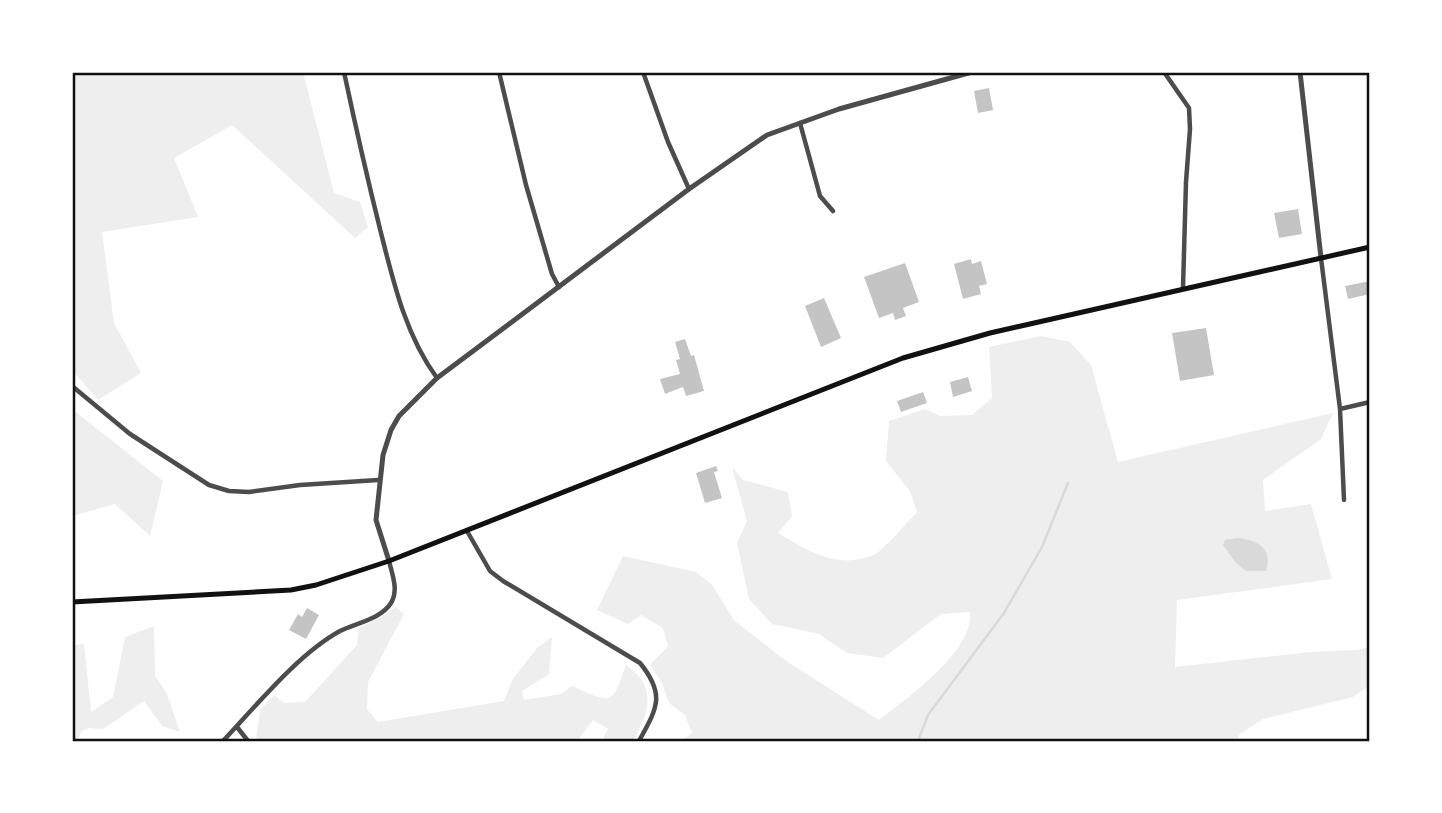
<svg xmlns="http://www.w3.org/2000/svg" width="1442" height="813" font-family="'Nunito Sans',sans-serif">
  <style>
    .green { fill: #eee }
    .water { fill: #d9d9d9 }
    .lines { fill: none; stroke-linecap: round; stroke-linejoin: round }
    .stream { stroke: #d9d9d9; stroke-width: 2.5 }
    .building { fill: #c4c4c4 }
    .minor { stroke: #4c4c4c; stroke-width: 4.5 }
    .tertiary { stroke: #4c4c4c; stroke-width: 5 }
    .secondary { stroke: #111; stroke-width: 5 }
    .neatline { fill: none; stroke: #111; stroke-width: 2.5 }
  </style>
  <rect width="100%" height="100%" fill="#fff"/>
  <path class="green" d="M 72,72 L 303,72 L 334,193 L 360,202 L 368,227 L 355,238 L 232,125 L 174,158 L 198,217 L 102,232 L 114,323 L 141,373 L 98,400 L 72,370 Z
    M 1041,336 L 1070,342 L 1091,365 L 1118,462 L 1333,413 L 1321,439 L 1263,480 L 1265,511 L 1311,504 L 1332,579 L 1177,600 L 1175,667 L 1311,652 L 1357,650 L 1370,647 L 1370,685 L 1353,697 L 1263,719 L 1239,735 L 1238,741 L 681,741 L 692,733 L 685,715 L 669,703 L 662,683 L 650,665 L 668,646 L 663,628 L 641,615 L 628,624 L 597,610 L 623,556 L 696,572 L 712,585 L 734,620 L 786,661 L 879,720 C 907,698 974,651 970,612 L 941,614 L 883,658 L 847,653 L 819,634 L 772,624 L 749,599 L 737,543 L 747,521 L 732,467 L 743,480 L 788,492 L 792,516 L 778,533 C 808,551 840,571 875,554 C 884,550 908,521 917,512 L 910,491 L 886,461 L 889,421 L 925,409 L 940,416 L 972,415 L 992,398 L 989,347 Z
    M 72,409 L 163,481 L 150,536 L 115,504 L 72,516 Z
    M 396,607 L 404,614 L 368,682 L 367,709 L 378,722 L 504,701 L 512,680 L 537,648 L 552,637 L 549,674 L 522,691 L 524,700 L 561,694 L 572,686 C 611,703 612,707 626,665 C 657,686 650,712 633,741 L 602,741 L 608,729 L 593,720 L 577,741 L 256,741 L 260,710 L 274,695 L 284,703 L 305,702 L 357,645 L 359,628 L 381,617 Z
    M 154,626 L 155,676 L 167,694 L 180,732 L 162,726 L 144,701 L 103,729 L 88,728 L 81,732 L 78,741 L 72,741 L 73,646 L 84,643 L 91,712 L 113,697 L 125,637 Z"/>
  <path class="water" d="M 1237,538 C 1258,540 1273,548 1266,571 L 1246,571 L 1236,563 L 1223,545 L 1225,540 Z"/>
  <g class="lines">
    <path class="stream" d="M 918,741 L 928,715 L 1004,613 L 1042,547 L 1068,483"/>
  </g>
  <path class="building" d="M 989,88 L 993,110 L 978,113 L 974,91 Z
    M 1298,209 L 1302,234 L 1279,238 L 1274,213 Z
    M 971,259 L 972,264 L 981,261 L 987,284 L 979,286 L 981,294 L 963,299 L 954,264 Z
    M 905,263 L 919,302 L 903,308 L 906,316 L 895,320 L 893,313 L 879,318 L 864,277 Z
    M 1370,281 L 1370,294 L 1348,299 L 1345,286 Z
    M 824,298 L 841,338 L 821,347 L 805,306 Z
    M 1206,328 L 1214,375 L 1180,381 L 1172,333 Z
    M 685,339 L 691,356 L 694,355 L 704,391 L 686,396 L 683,387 L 665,394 L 660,379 L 680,374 L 676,360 L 680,359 L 675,342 Z
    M 968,377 L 972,391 L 953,397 L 950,382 Z
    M 923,392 L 927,403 L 901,412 L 897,401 Z
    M 716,466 L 718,471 L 714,472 L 722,498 L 705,503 L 696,473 Z
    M 307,608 L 319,615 L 306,639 L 289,630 L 298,614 L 302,617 Z"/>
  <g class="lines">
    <path class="minor" d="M 344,72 C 355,124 367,177 380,229 C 393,280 405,335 437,378
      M 499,72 L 526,185 L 552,274 L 559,287
      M 643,72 L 668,142 L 689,189
      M 1164,72 L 1189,108 L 1190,129 L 1186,182 L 1183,288
      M 800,123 L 820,196 L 833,211
      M 1321,258 L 1340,409 L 1344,500
      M 72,386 L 130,434 L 209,485 L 229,491 L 249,492 L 300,485 L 378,480
      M 1340,409 L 1370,402
      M 467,531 L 490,571 L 503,581 L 640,663 C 666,695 657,708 639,741
      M 237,727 L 248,741
      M 223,741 C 256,706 298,654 340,631 C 356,623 381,619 391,603 C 399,590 392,574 389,561"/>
    <path class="tertiary" d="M 1300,72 L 1321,258
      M 389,561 L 376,520 L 383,455 L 391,430 L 399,416 L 437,378 L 689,189 L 767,135 L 839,109 L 972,72"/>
    <path class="secondary" d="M 72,602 L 291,590 L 316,585 L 389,561 L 903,358 L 990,333 L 1370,247"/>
  </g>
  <rect width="1442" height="813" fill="none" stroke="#ffffff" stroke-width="147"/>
  <rect x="74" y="74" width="1294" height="666" class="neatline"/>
</svg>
